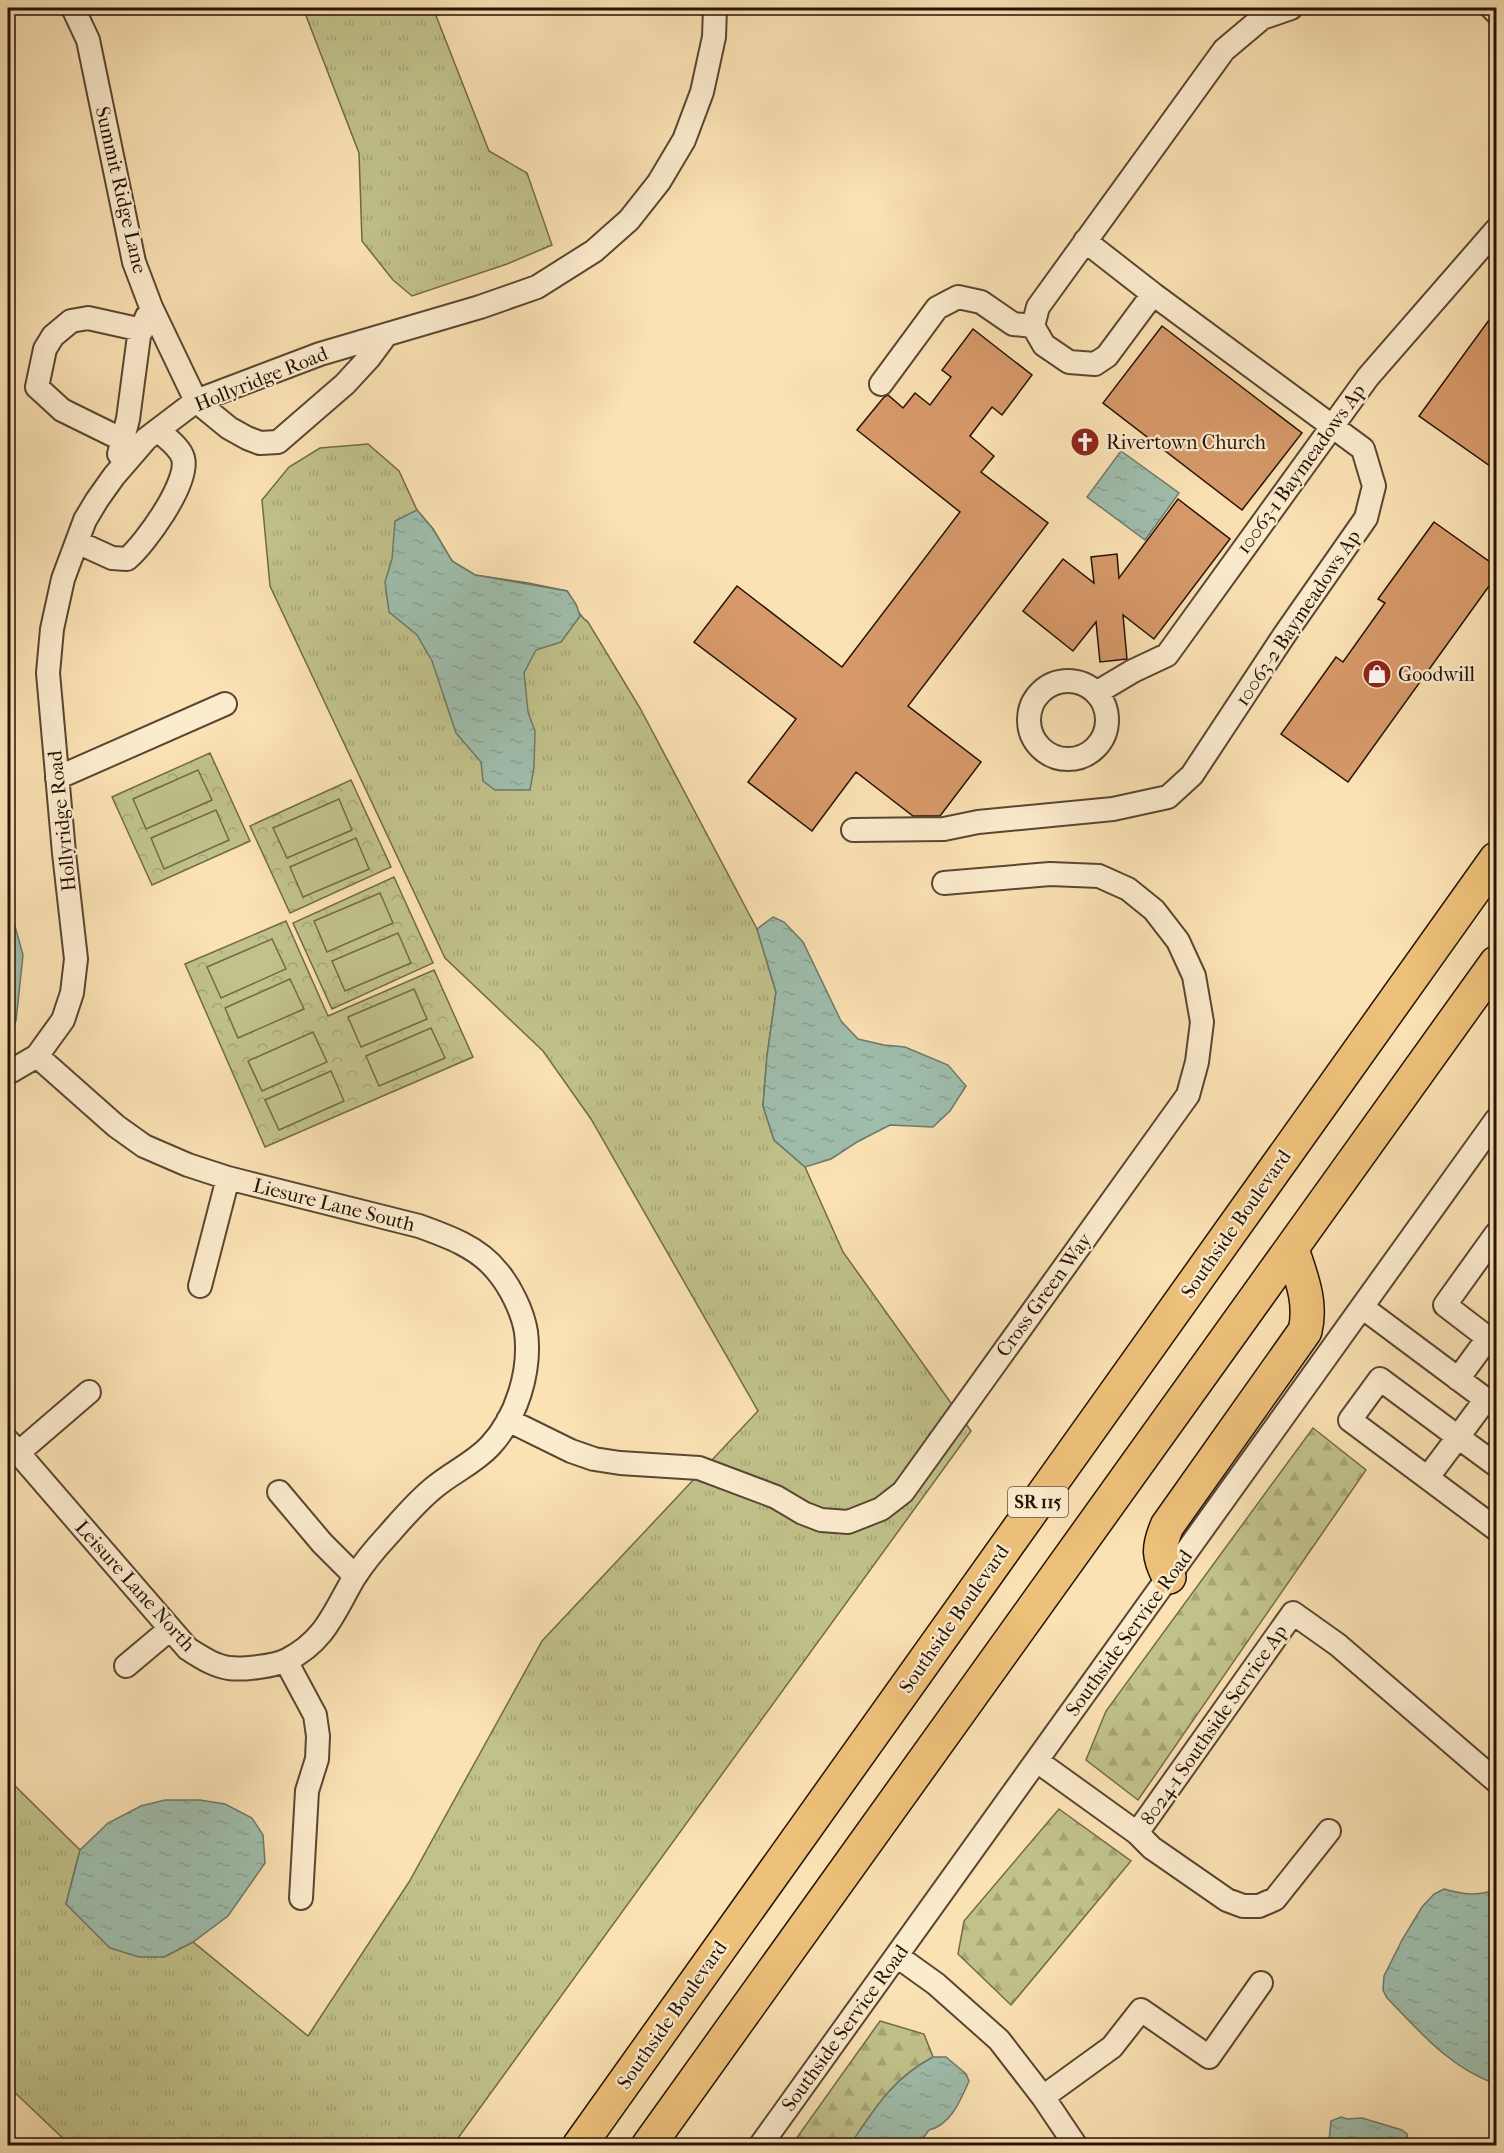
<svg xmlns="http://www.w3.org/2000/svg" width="1504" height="2153" font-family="'IM FELL French Canon',serif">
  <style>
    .grass { fill: url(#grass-tufts); stroke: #726a48; stroke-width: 1.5 }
    .forest { fill: url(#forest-firs); stroke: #726a48; stroke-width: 1.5 }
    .park { fill: url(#park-crowns); stroke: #726a48; stroke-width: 1.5 }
    .garden { fill: #c1c28b; stroke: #726a48; stroke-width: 1.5 }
    .water { fill: url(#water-ripples); stroke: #6e796a; stroke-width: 1.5 }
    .building { fill: #d7996a; stroke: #241206; stroke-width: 1.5 }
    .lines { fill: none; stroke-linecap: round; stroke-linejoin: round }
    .minor-casing { stroke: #5a4632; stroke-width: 26 }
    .highway-casing { stroke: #241206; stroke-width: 36 }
    .minor { stroke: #fcecce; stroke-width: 22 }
    .highway { stroke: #eec17a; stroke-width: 33 }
    .labels { text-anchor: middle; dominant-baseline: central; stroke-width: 4.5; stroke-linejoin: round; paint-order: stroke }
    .shield { fill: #fcecce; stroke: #655342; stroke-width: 1.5 }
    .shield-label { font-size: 18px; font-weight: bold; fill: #241206 }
    .street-label { font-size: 20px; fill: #241206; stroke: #fcecce }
    .poi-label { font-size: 20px; fill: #241206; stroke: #fcecce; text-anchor: start }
  </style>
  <defs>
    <pattern id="grass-tufts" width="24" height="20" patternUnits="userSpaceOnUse" patternTransform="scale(1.5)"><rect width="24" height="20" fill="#c1c28b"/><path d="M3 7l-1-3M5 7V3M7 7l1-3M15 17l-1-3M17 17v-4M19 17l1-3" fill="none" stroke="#a6a676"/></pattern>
    <pattern id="forest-firs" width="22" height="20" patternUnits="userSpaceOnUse" patternTransform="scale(1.5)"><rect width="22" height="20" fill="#c1c28b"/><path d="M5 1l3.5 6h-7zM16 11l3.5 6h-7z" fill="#a6a676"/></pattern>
    <pattern id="park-crowns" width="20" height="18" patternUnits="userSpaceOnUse" patternTransform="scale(1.5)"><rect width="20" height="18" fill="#c1c28b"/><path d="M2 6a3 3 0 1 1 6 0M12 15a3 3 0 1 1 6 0" fill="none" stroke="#a6a676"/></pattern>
    <pattern id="water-ripples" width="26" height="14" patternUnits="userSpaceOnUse" patternTransform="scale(1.5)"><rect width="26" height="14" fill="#9fbead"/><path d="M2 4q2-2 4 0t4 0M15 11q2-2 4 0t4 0" fill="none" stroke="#89a293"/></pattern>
  </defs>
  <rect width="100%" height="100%" fill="#fbe2b4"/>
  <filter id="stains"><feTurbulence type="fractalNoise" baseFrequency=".00333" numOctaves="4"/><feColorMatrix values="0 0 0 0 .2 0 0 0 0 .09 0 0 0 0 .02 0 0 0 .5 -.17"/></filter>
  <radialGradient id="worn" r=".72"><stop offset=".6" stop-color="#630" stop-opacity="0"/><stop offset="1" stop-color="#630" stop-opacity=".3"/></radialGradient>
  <path class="grass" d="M 303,8 L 433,8 L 489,151 L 527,173 L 552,245 L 507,264 L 412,296 L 393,280 L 362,241 L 359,153 Z
    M 368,444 L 399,471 L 417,510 L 433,529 L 452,561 L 475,575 L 528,583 L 567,591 C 574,601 577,615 588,622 L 640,708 L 757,929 L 776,992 L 767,1056 L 763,1106 L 774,1140 L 805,1167 L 843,1252 L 971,1431 L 453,2145 L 70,2145 L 8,2086 L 8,1779 L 80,1850 L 66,1904 L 164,1957 L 193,1942 L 308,2036 L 409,1882 L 542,1641 L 758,1411 L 591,1119 L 543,1051 L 445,958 L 270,586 L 262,500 L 289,467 L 320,448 Z"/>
  <path class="forest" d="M 1313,1428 L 1366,1470 L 1138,1800 L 1086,1760 L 1106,1711 Z
    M 1059,1809 L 1131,1861 L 1011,2005 L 958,1954 L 964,1921 Z
    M 880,2021 L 924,2034 L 933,2057 C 892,2079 875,2108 850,2145 L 791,2146 Z"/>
  <path class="park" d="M 210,753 L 250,841 L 152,885 L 112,797 Z
    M 351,780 L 391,867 L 290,913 L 250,826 Z
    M 394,877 L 433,963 L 332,1009 L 293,923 Z
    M 286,921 L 328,1016 L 434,970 L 473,1057 L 265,1147 L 185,964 Z"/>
  <path class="garden" d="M 198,770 L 212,800 L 146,829 L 133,799 Z
    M 339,799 L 352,830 L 287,858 L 273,828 Z
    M 216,810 L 229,840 L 164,869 L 151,838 Z
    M 356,838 L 369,869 L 303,897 L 290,867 Z
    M 380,893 L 393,923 L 327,952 L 314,921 Z
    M 398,933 L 411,963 L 345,991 L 332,961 Z
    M 272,939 L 286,969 L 221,998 L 207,967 Z
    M 290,979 L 304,1009 L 238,1038 L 225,1008 Z
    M 414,989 L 427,1019 L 361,1047 L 348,1017 Z
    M 431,1028 L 445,1058 L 379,1086 L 366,1056 Z
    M 313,1032 L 327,1062 L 262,1091 L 248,1061 Z
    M 331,1071 L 344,1101 L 279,1130 L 265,1100 Z"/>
  <path class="water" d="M 1121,451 L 1179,493 L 1145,540 L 1087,497 Z
    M 417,510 L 433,529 L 452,561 L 475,575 L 567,591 L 576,604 L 580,616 L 561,642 L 536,650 L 524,673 L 528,712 L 535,731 L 534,767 L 530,790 L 495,790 L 483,781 L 481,762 L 456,733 L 432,661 L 417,635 L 389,612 L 385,582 L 392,559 L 395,521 Z
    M 8,901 L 23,955 L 16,1021 L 8,1032 Z
    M 773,917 L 784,922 L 803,942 L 841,1021 L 858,1039 L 884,1045 L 905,1047 L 948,1065 L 966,1086 L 950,1111 L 933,1127 L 890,1125 L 857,1142 L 831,1159 L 805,1167 L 774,1140 L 763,1106 L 767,1056 L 776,992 L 757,929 Z
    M 165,1800 L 200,1800 L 225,1804 L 252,1818 L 263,1835 L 265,1863 L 228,1916 L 193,1942 L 164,1957 L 139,1957 L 110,1948 L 66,1904 L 80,1850 L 108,1823 L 141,1806 Z
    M 1444,1889 C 1465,1895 1475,1896 1496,1890 L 1496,2084 C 1450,2068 1420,2032 1387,1998 L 1383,1990 L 1384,1976 L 1402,1940 L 1422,1907 L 1434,1894 Z
    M 933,2057 L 946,2057 L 966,2074 L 969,2081 C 961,2099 951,2125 929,2130 L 918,2145 L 850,2145 C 875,2108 892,2079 933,2057 Z
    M 1341,2117 L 1347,2119 L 1362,2118 L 1402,2130 L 1407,2134 L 1408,2145 L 1327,2145 L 1329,2141 L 1331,2121 Z"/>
  <path class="building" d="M 1497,309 L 1497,457 L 1490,466 L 1419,416 Z
    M 1162,326 L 1302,433 L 1242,510 L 1103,403 Z
    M 973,329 L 1032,375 L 1002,415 L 992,407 L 970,436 L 994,456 L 981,472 L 1048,523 L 908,706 L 981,762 L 940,816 L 913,816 L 856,772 L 812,831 L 748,782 L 796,719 L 694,642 L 737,586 L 842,667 L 960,512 L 857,430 L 884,397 L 888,395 L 903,408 L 915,393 L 930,405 L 951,377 L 942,370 Z
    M 1178,499 L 1230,539 L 1154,639 L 1123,615 L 1127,659 L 1100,662 L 1096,622 L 1073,651 L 1023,611 L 1063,559 L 1094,583 L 1091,557 L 1117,554 L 1119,578 Z
    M 1434,522 L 1497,567 L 1497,575 L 1348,782 L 1281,734 L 1336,657 L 1343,662 L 1385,603 L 1378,599 Z"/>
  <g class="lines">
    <g class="minor-casing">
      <path id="minor" d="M 73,8 L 88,40 L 134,262 L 151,307 L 196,401 L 229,428 L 247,438 L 260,443 L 278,442 L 345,384 L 369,358 L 386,335
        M 1492,8 L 1496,12
        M 1033,326 L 1044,345 L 1069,362 L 1095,364 L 1107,356 L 1153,294
        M 881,384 L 937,308 L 958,297 L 981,302 L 1013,324 L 1033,326 L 1038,307 L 1224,50 L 1262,18 L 1291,8
        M 123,440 L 62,410 L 37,387 L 45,349 L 53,336 L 71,321 L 88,318 L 142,330
        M 119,454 L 128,419 L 139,336 L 147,316
        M 77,542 L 112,558 L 127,559 C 145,544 190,482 183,458 C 180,447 165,437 158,430
        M1029 720a39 39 0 1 1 78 0a39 39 0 1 1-78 0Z
        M 1096,693 L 1133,671 L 1167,655 L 1368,377 L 1496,230
        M 57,778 L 225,704
        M 853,830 L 944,829 L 978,822 L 1113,809 L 1168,797 L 1192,775 L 1285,634 L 1366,518 L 1374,486 L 1363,449 L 1153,294 L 1085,241
        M 8,1073 L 37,1056 L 63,1020 L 72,993 L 76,959 L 64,853 L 48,673 L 52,629 L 63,579 L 85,520 L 97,500 L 114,476 L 146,439 L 196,401 L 320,354 L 480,307 L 537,287 L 594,251 L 629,220 L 659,182 L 684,140 L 702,92 L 714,37 L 715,8
        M 200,1286 L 228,1178
        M 1362,1307 L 1496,1407
        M 1458,1379 L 1488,1338 L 1445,1305 L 1496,1234
        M 1486,1399 L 1458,1437 L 1380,1379 L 1350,1420 L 1496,1529
        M 508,1420 L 571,1451 L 594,1459 L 620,1463 L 699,1468 L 776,1497 L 803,1513 L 821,1520 L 848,1522 L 881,1509 L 903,1492 L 1188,1095 L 1197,1062 L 1202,1022 L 1194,976 L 1178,941 L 1154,910 L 1128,889 L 1099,876 L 1050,874 L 944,883
        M 8,1441 L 188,1649 C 201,1657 214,1666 229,1668 C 242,1670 275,1666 287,1660 C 325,1641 334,1612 354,1578 C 364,1562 376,1548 388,1535 C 403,1518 418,1500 436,1486 C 453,1472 474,1463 490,1446 C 517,1417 531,1371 526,1332 C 523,1312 510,1286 497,1271 C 478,1247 447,1236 419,1226 L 228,1178 L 188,1165 L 144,1146 L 116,1126 L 37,1056
        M 18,1453 L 89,1392
        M 1428,1477 L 1458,1437 L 1496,1465
        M 279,1492 L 322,1543 L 355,1576
        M 286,1661 L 315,1715 L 318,1736 L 317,1759 L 307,1791 L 301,1898
        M 126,1666 L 170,1629
        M 1037,1761 L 1137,1833 L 1293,1613 L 1338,1645 L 1496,1781
        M 1137,1833 L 1152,1848 L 1227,1900 L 1243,1906 L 1259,1906 L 1275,1899 L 1329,1831
        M 897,1956 L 936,1984 L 999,2040 L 1043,2097 L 1076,2146
        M 1043,2097 L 1112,2047 L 1141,2010 L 1209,2057 L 1261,1983
        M 760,2146 L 1496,1120"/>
    </g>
    <g class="highway-casing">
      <path id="highway" d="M 1169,1577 C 1158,1556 1158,1548 1167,1526 L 1305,1331 C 1312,1302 1301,1277 1292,1249
        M 579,2146 L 1496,859
        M 648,2146 L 1496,963"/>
    </g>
    <use href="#minor" class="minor"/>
    <use href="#highway" class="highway"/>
  </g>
  <defs>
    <g id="church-disc" transform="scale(1.5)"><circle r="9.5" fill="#8f2418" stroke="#fcecce"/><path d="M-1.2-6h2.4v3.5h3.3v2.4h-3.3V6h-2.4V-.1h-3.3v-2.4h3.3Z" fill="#fff"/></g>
    <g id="shop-disc" transform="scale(1.5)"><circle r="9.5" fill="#8f2418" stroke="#fcecce"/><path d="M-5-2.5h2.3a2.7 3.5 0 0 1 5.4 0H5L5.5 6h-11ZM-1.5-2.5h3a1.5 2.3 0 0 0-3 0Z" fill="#fff"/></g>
  </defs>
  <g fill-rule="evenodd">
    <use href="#church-disc" x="1085" y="442"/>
    <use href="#shop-disc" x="1377" y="674"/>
  </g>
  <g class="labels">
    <rect class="shield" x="1008" y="1487" width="60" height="30" rx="4.5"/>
    <g class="shield-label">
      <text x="1038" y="1502">SR 115</text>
    </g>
    <g class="street-label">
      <text transform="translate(121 190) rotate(77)">Summit Ridge Lane</text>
      <text transform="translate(261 379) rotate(-22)">Hollyridge Road</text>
      <text transform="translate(1301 469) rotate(-54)">10063-1 Baymeadows Ap</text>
      <text transform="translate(1298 618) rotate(-56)">10063-2 Baymeadows Ap</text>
      <text transform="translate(62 821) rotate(-96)">Hollyridge Road</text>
      <text transform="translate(334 1205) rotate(14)">Liesure Lane South</text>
      <text transform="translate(1236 1224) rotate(-55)">Southside Boulevard</text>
      <text transform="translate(1044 1295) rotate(-54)">Cross Green Way</text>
      <text transform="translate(135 1586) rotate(48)">Leisure Lane North</text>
      <text transform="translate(954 1619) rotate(-55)">Southside Boulevard</text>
      <text transform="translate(1129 1633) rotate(-54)">Southside Service Road</text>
      <text transform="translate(1214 1725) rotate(-55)">8024-1 Southside Service Ap</text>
      <text transform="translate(672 2015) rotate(-55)">Southside Boulevard</text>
      <text transform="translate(845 2028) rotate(-54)">Southside Service Road</text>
    </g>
    <g class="poi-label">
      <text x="1106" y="442">Rivertown Church</text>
      <text x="1398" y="674">Goodwill</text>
    </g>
  </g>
  <rect width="1504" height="2153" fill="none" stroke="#fbe2b4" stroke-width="30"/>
  <rect x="9" y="9" width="1486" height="2135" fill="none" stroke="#241206" stroke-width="3"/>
  <rect x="15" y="15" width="1474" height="2123" fill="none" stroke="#241206" stroke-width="1.5"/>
  <rect width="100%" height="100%" filter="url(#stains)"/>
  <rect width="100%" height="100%" fill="url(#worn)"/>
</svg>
